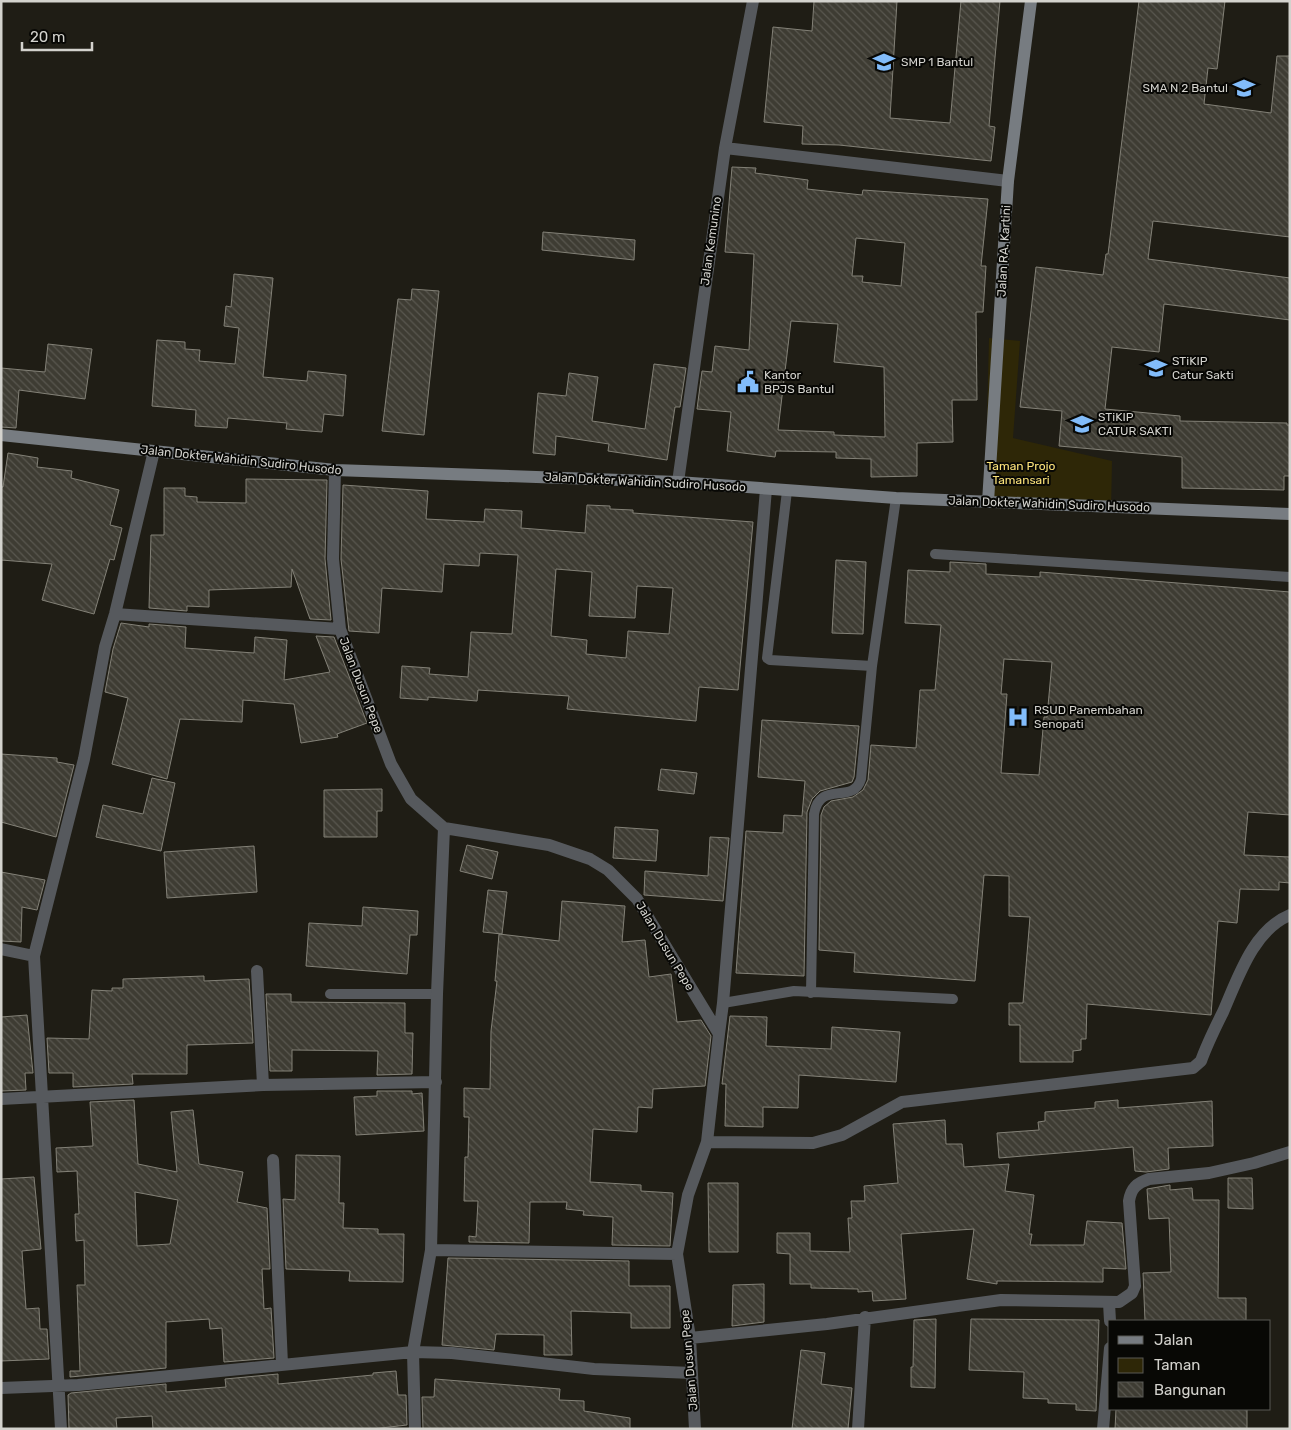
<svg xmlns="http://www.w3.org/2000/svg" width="1291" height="1430" font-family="Rubik,sans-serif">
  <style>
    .park { fill: #2e2707 }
    .building { fill: url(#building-back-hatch); stroke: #838177; fill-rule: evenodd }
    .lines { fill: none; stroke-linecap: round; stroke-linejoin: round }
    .service { stroke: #56595d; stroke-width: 10 }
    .minor { stroke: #56595d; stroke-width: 12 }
    .secondary { stroke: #777c81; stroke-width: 12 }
    .labels { text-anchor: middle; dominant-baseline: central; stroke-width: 4; stroke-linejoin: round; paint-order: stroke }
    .poi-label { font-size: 12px; fill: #d3d2cd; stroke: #080805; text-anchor: start }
    .street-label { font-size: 12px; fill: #d3d2cd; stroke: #080805 }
    .park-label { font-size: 12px; fill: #fce37a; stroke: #080805 }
  </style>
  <defs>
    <pattern id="building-back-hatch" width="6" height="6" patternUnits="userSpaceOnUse" patternTransform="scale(1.25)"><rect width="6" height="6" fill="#3e3c33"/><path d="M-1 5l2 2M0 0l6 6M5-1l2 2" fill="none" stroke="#59574f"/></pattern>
  </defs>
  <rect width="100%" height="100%" fill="#1f1d15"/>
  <path class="park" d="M 989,338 L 1020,341 L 1013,438 L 1112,461 L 1111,511 L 985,503 Z"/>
  <path class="building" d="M 814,1 L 897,1 L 890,118 L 950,123 L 961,1 L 1000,1 L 989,126 L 995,127 L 991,161 L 839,145 L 802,144 L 803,126 L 764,122 L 773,27 L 812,31 Z
    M 1139,1 L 1225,1 L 1217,69 L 1208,68 L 1204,104 L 1271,113 L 1277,56 L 1290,56 L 1290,237 L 1153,221 L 1148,259 L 1290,278 L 1290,320 L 1164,304 L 1159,352 L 1112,347 L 1105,409 L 1180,416 L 1180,421 L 1287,423 L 1287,425 L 1290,425 L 1290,476 L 1284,476 L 1284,490 L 1182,488 L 1182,457 L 1059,446 L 1062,411 L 1020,407 L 1036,267 L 1103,275 L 1106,254 L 1108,254 Z
    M 732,167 L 756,168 L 755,173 L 808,180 L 807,189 L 862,195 L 863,190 L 988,199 L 981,266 L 986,266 L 983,312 L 976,312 L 977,400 L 952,400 L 953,442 L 917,443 L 917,476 L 871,477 L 871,459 L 836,458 L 836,452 L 776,451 L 775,457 L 727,451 L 731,412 L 697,409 L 702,371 L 712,372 L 715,346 L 749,350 L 754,254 L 725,252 ZM 856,238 L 905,243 L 901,286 L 862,282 L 863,276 L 852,276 ZM 791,321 L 838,324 L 834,362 L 884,367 L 885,437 L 834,435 L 834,432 L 778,430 Z
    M 543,232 L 635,240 L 634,260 L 542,250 Z
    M 234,274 L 273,278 L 263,377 L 307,381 L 308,371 L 346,375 L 343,416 L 324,414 L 322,432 L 286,429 L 287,423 L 228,418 L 227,428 L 195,426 L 196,410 L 152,406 L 157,340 L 185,342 L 185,349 L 200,350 L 199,361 L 235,364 L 239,328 L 224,326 L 226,306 L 231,307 Z
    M 412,289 L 439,291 L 424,435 L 382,431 L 398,299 L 411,300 Z
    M 48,344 L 92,349 L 85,399 L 19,390 L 16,428 L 1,427 L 1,368 L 45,372 Z
    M 654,364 L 686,368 L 680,407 L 675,407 L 667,460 L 608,451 L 609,444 L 556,436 L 555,455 L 533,453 L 538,393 L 566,396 L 569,373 L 598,377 L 592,421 L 645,429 Z
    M 8,453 L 38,458 L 37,467 L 72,471 L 71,478 L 119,490 L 110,525 L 122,528 L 114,560 L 110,559 L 94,614 L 42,600 L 52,564 L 1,560 L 1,487 L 3,487 Z
    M 246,479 L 327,480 L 325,559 L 331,620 L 310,619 L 292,569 L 291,587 L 209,590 L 209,607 L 187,606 L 187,611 L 149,608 L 151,535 L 164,535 L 164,488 L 185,488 L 185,496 L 197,497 L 197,502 L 246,503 Z
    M 343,485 L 428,491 L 426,519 L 484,522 L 485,509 L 522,511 L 521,528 L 585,533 L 587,505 L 610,506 L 610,509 L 633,510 L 633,513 L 753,522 L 738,690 L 699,687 L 696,721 L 567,709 L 569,696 L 478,690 L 477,701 L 428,697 L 428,700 L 400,698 L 402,666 L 430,668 L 429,674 L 468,677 L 471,632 L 512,634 L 518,555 L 480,553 L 479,566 L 444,564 L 442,592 L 382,588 L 379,633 L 349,631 L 341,559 ZM 556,569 L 592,572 L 589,616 L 635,618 L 637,586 L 673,588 L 669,634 L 628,631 L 626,658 L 586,654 L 587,640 L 551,636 Z
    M 836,560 L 866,562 L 863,634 L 832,633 Z
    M 950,562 L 986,564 L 986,574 L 1040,577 L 1040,572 L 1290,592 L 1290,815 L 1248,812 L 1244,855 L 1290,857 L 1290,883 L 1279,882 L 1279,890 L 1240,889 L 1237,923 L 1218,921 L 1211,1015 L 1087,1004 L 1086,1039 L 1081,1039 L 1081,1050 L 1073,1051 L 1073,1062 L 1020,1062 L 1020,1025 L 1009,1025 L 1009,1003 L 1023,1003 L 1030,917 L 1009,916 L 1009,876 L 984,875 L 975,981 L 854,972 L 855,953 L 819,950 L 821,815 L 824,807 L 831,801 L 853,797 L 863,790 L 868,780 L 871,745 L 916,748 L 920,690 L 935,690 L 941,625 L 905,623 L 908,570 L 950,572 ZM 1004,659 L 1052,662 L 1047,717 L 1044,717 L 1039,775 L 1001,773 L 1007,694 L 1001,694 Z
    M 121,623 L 149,627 L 149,624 L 186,627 L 185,648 L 254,653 L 255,637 L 287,640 L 284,680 L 330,672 L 316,636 L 334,637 L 367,723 L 337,734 L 338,737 L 301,743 L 294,704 L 243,700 L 242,722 L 180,719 L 167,779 L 112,764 L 128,698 L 105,692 L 113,649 Z
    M 762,720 L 859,726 L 854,777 L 852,782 L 820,791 L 812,799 L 807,812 L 804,976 L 736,973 L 746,831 L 783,833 L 784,815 L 802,816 L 805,781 L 758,777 Z
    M 1,754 L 57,758 L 57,762 L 74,765 L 56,837 L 1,822 Z
    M 661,769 L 697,773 L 694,794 L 658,790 Z
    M 152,778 L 175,783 L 161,851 L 96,837 L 103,805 L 143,814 Z
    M 382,789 L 382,811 L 377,811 L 377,837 L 324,837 L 324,790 Z
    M 615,827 L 658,830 L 656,861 L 613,858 Z
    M 710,837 L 729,838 L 723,901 L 644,895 L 645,871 L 708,876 Z
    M 467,845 L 498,852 L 492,879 L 460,871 Z
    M 254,846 L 257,892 L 167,898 L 164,852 Z
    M 1,872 L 45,880 L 37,910 L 22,907 L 21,942 L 1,941 Z
    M 488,890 L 507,892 L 502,934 L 483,932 Z
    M 562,901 L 625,906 L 622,942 L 645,940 L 649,977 L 671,974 L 677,1022 L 701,1020 L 711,1036 L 705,1086 L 653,1089 L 652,1108 L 638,1107 L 637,1132 L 593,1129 L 590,1182 L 641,1185 L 641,1191 L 673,1193 L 670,1246 L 612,1245 L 613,1217 L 583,1215 L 584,1211 L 566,1209 L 567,1202 L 530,1202 L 529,1243 L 469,1242 L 469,1236 L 476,1237 L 478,1201 L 464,1201 L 465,1157 L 468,1157 L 469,1117 L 464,1117 L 464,1088 L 490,1089 L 491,1031 L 497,981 L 495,981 L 499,934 L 559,941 Z
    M 363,907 L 418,911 L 417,935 L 410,935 L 407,974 L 306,966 L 309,923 L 362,926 Z
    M 204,976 L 204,981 L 249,979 L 253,1043 L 187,1045 L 187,1074 L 132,1074 L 133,1084 L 73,1087 L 73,1073 L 49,1073 L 47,1038 L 89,1039 L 92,990 L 112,991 L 112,988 L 123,988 L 123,979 Z
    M 266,994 L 291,994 L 291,1002 L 405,1003 L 405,1033 L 413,1033 L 412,1074 L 377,1075 L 378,1051 L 292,1050 L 292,1071 L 270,1071 Z
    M 27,1015 L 33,1073 L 25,1073 L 26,1090 L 1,1091 L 1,1017 Z
    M 730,1016 L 767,1017 L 766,1046 L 831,1049 L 832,1027 L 900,1032 L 896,1082 L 799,1075 L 798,1108 L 763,1107 L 763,1127 L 725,1126 L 726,1084 L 722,1084 Z
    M 377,1091 L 412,1091 L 412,1094 L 422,1093 L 424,1131 L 356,1135 L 354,1097 L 377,1096 Z
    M 134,1100 L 138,1164 L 177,1172 L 171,1112 L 193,1110 L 199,1164 L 243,1172 L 237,1202 L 267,1208 L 270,1269 L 262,1269 L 264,1309 L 271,1308 L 274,1358 L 224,1362 L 222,1328 L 210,1329 L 209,1319 L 166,1322 L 166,1368 L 70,1377 L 70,1371 L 80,1371 L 77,1285 L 85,1285 L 84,1240 L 76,1241 L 75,1214 L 79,1214 L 77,1171 L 57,1172 L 56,1148 L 93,1146 L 90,1102 ZM 135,1192 L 178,1200 L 170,1244 L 137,1246 Z
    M 1118,1100 L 1118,1108 L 1212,1101 L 1213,1146 L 1168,1148 L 1169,1169 L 1146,1172 L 1135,1171 L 1133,1147 L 999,1158 L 997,1133 L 1039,1130 L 1038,1122 L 1045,1121 L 1045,1112 L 1095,1108 L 1095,1102 Z
    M 945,1120 L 946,1144 L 962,1144 L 964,1167 L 1009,1164 L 1005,1191 L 1034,1195 L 1029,1234 L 1032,1234 L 1030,1245 L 1084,1245 L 1087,1221 L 1122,1223 L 1126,1269 L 1103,1268 L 1103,1282 L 997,1281 L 997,1284 L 967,1279 L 974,1229 L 901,1234 L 906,1299 L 873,1301 L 872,1291 L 858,1292 L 858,1289 L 811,1288 L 811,1284 L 790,1284 L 790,1254 L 777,1253 L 777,1233 L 810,1233 L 810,1251 L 850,1252 L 848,1218 L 852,1218 L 851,1201 L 865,1201 L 864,1186 L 898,1183 L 893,1124 Z
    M 296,1155 L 340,1156 L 339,1203 L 344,1203 L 343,1228 L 378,1229 L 378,1234 L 404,1234 L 403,1282 L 349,1281 L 350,1271 L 286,1269 L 283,1199 L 295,1200 Z
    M 34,1177 L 41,1249 L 22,1251 L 26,1309 L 39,1308 L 40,1329 L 47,1329 L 49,1359 L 1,1361 L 1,1179 Z
    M 1228,1178 L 1252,1178 L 1253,1209 L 1228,1208 Z
    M 708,1183 L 738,1183 L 738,1252 L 709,1252 Z
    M 1170,1185 L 1170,1190 L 1192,1188 L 1193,1200 L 1219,1200 L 1218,1298 L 1246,1298 L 1246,1321 L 1145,1321 L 1143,1273 L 1171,1272 L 1169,1218 L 1149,1219 L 1147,1189 Z
    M 448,1258 L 629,1261 L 629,1286 L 670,1286 L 670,1328 L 631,1328 L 631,1313 L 571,1311 L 572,1355 L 544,1355 L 544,1335 L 496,1334 L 494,1350 L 442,1345 Z
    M 764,1284 L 764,1322 L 732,1326 L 733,1285 Z
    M 936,1319 L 935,1388 L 911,1387 L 911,1367 L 913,1367 L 914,1320 Z
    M 971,1319 L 1099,1320 L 1096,1411 L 1076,1410 L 1076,1404 L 1048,1403 L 1048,1399 L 1023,1398 L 1024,1372 L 969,1370 Z
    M 801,1350 L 825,1353 L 821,1384 L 852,1388 L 848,1429 L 792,1429 Z
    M 396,1371 L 398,1395 L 406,1395 L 407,1425 L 372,1429 L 153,1429 L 152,1416 L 116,1418 L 117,1429 L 69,1429 L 68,1395 L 71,1393 L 166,1384 L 166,1392 L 226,1387 L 225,1379 L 278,1374 L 278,1384 L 373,1375 L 373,1373 Z
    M 435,1379 L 560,1389 L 559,1400 L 584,1401 L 584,1411 L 630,1418 L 630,1429 L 423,1429 L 422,1397 L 434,1397 Z
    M 1116,1409 L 1247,1409 L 1247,1429 L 1115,1429 Z"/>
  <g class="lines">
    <path class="service" d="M 787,491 L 767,658 L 770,660 L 872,666
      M 935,554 L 1290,577
      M 811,993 L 814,814 C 820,779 853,806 861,779 L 872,666 L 896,498
      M 330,994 L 437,994
      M 723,1003 L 794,991 L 953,999"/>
    <path class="minor" d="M 725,148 L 1008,181
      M 335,470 L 333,559 L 340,629 L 391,764 L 411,799 L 444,828 L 549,845 L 590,859 L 608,870 L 637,899 L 719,1034 L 707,1142 L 688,1195 L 677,1254 L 690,1338 L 695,1429
      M 678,482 L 725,148 L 753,1
      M 115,614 L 340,629
      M 1,949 L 34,956
      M 257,971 L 263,1085
      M 719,1034 L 723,1003 L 766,489
      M 1,1099 L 263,1085 L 436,1082
      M 707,1142 L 813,1143 L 842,1135 L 902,1102 L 1193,1068 L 1201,1061 C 1207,1044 1215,1028 1223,1012 C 1238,978 1253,930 1290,915
      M 273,1160 L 282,1364
      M 431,1250 L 677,1254
      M 1109,1303 L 1110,1321
      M 690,1338 L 827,1324 L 1001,1300 L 1119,1302 L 1132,1293 L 1135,1286 L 1129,1201 C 1131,1188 1137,1183 1149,1179 L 1209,1173 L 1254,1163 L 1290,1152
      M 1,1388 L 78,1385 L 413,1352 L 452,1353 L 594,1369 L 692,1373
      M 61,1429 L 34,956 L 84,759 L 105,647 L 115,614 L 154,451
      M 415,1429 L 413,1352 L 431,1250 L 437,994 L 444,828
      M 858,1429 L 865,1317
      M 1103,1429 L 1110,1348"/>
    <path class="secondary" d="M 1,435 L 335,470 L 678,482 L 896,498 L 1290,514
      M 988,502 L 1008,181 L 1031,1"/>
  </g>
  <defs>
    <g id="school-bare" transform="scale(1.725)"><path d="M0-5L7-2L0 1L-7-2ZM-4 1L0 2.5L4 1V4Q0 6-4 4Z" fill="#82bcfa" stroke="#080805" stroke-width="2.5" paint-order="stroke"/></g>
    <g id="university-bare" transform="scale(1.725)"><path d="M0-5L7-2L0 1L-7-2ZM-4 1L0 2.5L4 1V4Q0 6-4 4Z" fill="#82bcfa" stroke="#080805" stroke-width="2.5" paint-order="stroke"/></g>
    <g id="civic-bare" transform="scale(1.725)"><path d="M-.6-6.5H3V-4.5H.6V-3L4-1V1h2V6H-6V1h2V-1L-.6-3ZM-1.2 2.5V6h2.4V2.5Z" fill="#82bcfa" stroke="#080805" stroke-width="2.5" paint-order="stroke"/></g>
    <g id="hospital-bare" transform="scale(1.725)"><path d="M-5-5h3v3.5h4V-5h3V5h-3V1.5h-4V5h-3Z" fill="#82bcfa" stroke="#080805" stroke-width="2.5" paint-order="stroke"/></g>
  </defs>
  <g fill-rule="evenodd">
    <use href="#school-bare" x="884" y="62"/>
    <use href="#school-bare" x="1244" y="88"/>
    <use href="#university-bare" x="1156" y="368"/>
    <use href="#civic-bare" x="748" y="382"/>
    <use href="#university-bare" x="1082" y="424"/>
    <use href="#hospital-bare" x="1018" y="717"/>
  </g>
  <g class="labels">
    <g class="poi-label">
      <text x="901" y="62">SMP 1 Bantul</text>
      <text x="1228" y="88" text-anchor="end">SMA N 2 Bantul</text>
      <text x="1172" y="361">STiKIP<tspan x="1172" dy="14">Catur Sakti</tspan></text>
      <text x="764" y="375">Kantor<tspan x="764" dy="14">BPJS Bantul</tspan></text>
      <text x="1098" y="417">STiKIP<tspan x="1098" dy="14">CATUR SAKTI</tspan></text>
      <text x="1034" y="710">RSUD Panembahan<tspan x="1034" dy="14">Senopati</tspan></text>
    </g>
    <g class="street-label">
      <text transform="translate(711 241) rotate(-82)">Jalan Kemunino</text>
      <text transform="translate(1004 251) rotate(-87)">Jalan RA. Kartini</text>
      <text transform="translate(241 460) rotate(6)">Jalan Dokter Wahidin Sudiro Husodo</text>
      <text transform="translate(645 482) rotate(3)">Jalan Dokter Wahidin Sudiro Husodo</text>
      <text transform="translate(1049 504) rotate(2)">Jalan Dokter Wahidin Sudiro Husodo</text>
      <text transform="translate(361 685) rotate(69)">Jalan Dusun Pepe</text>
      <text transform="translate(665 946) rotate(59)">Jalan Dusun Pepe</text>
      <text transform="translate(689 1360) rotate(-95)">Jalan Dusun Pepe</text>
    </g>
    <g class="park-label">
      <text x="1021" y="466">Taman Projo<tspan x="1021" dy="14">Tamansari</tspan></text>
    </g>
  </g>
  <rect width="1291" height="1430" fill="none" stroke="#d3d2cd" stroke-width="5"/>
  <rect x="1108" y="1320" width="162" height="90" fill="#080805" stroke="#595955"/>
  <rect x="1118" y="1336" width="25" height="8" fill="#777c81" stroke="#595955"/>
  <text x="1154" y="1345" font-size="15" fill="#d3d2cd">Jalan</text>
  <rect x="1118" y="1358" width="25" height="15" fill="#2e2707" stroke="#595955"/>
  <text x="1154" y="1370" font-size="15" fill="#d3d2cd">Taman</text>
  <rect x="1118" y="1382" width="25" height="15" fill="url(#building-back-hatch)" stroke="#595955"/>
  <text x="1154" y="1395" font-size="15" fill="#d3d2cd">Bangunan</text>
  <path d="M22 42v8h70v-8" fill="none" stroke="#d3d2cd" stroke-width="2.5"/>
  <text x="30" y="42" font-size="15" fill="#d3d2cd" stroke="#080805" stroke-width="4" paint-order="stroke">20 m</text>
</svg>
